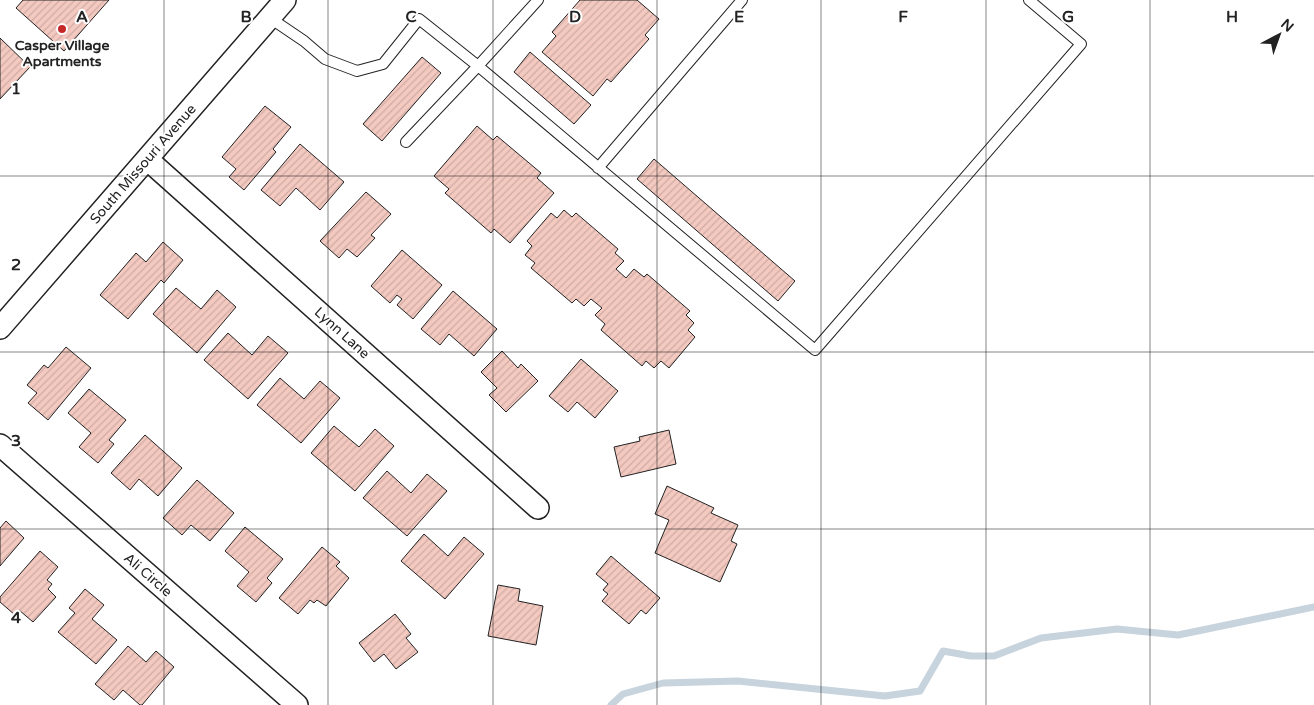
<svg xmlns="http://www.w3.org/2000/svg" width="1314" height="705" font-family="'Varela Round',sans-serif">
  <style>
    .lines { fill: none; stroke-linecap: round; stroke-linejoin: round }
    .stream { stroke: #c7d3dd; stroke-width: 7 }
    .building { fill: url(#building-hatch); stroke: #222 }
    .service-casing { stroke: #222; stroke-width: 12 }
    .minor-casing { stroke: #222; stroke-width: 24 }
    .service { stroke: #fff; stroke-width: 10 }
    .minor { stroke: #fff; stroke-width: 21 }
    .grid { fill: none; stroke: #222; stroke-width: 1; stroke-opacity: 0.55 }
    .poi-dot { fill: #c62828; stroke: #fff; stroke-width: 2 }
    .labels { text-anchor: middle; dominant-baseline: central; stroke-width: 4; stroke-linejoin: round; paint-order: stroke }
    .poi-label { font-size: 14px; font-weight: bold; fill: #222; stroke: #fff }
    .street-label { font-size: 14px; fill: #222; stroke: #fff }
    .grid-label { font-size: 16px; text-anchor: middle; font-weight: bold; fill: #222; stroke: #fff; stroke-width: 4; stroke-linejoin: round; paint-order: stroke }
  </style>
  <defs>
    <pattern id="building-hatch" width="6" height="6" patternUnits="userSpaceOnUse" patternTransform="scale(1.25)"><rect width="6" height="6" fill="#f3c9c0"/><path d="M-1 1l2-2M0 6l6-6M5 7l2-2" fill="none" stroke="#d0aca5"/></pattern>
  </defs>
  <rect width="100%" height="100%" fill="#fff"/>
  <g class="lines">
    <path class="stream" d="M 611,705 L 623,694 L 663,683 L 738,681 L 885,696 L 920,691 L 943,651 L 971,656 L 994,656 L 1041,638 L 1117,629 L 1178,635 L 1314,607"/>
  </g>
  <path class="building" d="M 23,0 L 109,0 L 64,51 L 16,8 Z
    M 580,0 L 637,0 L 659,19 L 645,35 L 649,39 L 611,82 L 607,79 L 593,96 L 542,52 L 556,36 L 552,32 Z
    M 0,38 L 30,67 L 0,99 Z
    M 530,52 L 591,105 L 574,124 L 514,72 Z
    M 422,57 L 441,73 L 382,141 L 363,124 Z
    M 265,106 L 291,127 L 273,149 L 276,152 L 244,190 L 229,177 L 236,169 L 222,157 Z
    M 477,126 L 493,140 L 497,136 L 541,173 L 537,178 L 554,193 L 510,243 L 494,229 L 491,233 L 445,193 L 449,189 L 434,176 Z
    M 300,144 L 344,182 L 320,210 L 296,188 L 280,206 L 261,190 Z
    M 654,159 L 795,281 L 778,301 L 637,179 Z
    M 366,192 L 391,214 L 371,235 L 375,238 L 357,257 L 347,249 L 339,258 L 320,241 Z
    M 564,210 L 572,217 L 576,213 L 618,249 L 615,253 L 624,261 L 616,269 L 626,278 L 634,269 L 644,277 L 647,274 L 690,311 L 686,315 L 694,323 L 688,330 L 695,337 L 669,368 L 661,361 L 654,368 L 646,361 L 642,366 L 601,330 L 605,324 L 595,315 L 602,308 L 591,299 L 584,306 L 576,299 L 572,303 L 531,268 L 535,263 L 525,255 L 532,246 L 527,241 L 551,213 L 557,218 Z
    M 163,242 L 183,260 L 164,283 L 161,280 L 128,319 L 100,295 L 136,253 L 146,262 Z
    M 402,250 L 442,285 L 413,319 L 397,305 L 402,299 L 397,295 L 390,303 L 371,286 Z
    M 176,288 L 201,309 L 217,290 L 236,307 L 197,353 L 153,314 Z
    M 453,291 L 497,329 L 474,356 L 449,334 L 440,345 L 421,329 Z
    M 228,333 L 252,355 L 268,336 L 288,353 L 248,399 L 204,360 Z
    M 66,347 L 91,368 L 48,420 L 28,403 L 37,393 L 27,385 L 44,365 L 48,368 Z
    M 502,351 L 518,368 L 521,364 L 538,381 L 506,412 L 489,395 L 497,388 L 481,372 Z
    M 581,359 L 618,391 L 595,418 L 577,402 L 568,412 L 549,396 Z
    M 280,378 L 304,399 L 320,381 L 340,398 L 301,443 L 257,405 Z
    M 89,389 L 126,420 L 109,440 L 114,444 L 98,463 L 79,447 L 91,433 L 68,413 Z
    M 334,426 L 359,447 L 375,429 L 394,446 L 355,491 L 311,453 Z
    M 669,430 L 676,464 L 621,477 L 614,447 L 640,441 L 639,437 Z
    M 145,435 L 182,468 L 158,496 L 139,479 L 130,490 L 111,473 Z
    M 387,471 L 411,493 L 427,474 L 447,491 L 407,536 L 363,498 Z
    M 197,480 L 234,513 L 210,541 L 191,525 L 182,535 L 163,518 Z
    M 667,486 L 714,508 L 711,513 L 738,525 L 731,541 L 737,544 L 720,582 L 655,553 L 669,520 L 655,514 Z
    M 6,521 L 24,538 L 0,566 L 0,528 Z
    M 245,527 L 283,559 L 267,578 L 272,583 L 256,602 L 237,586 L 249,572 L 225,551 Z
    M 424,534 L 448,556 L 464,537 L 484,554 L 445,599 L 401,561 Z
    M 322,547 L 340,562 L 336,566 L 349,578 L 326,606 L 317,600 L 314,603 L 310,600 L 298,614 L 279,598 Z
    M 40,551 L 58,567 L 47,580 L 52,584 L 48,589 L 56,597 L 33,622 L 19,610 L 15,615 L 0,602 L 0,597 Z
    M 611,556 L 660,598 L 646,614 L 641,610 L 629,624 L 602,601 L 608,594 L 603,590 L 608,584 L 596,574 Z
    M 498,585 L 520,589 L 518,601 L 543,606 L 536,645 L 488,636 Z
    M 85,589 L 104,605 L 92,619 L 117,640 L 96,664 L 58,632 L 75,613 L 69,608 Z
    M 395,614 L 411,634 L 406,638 L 418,652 L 396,669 L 384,654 L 374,662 L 359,643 Z
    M 128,646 L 146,662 L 156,651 L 174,667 L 142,705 L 140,705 L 123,690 L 114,700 L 95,684 Z"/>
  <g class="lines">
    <g class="service-casing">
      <path id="service" d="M 538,0 L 478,66 L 815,350 L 1081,44 L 1029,0
        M 270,18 L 304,41 L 325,59 L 357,71 L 383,64 L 419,19 L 478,66 L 406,142
        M 598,168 L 742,0"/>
    </g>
    <g class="minor-casing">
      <path id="minor" d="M 147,159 L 538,508
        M 0,328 L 285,0
        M 0,445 L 297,705"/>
    </g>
    <use href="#service" class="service"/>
    <use href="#minor" class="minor"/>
  </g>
  <path class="grid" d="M 164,0 L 164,705M 328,0 L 328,705M 493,0 L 493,705M 657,0 L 657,705M 821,0 L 821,705M 986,0 L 986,705M 1150,0 L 1150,705M 0,176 L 1314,176M 0,352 L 1314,352M 0,529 L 1314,529"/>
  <circle class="poi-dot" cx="62" cy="29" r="5"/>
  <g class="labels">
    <g class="poi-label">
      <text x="62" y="45">Casper Village<tspan x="62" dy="16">Apartments</tspan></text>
    </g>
    <g class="street-label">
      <text transform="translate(143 164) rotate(-49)">South Missouri Avenue</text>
      <text transform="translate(342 333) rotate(42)">Lynn Lane</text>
      <text transform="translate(148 575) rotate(41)">Ali Circle</text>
    </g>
  </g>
  <g class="grid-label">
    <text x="82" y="22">A</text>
    <text x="246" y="22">B</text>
    <text x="411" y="22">C</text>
    <text x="575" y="22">D</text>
    <text x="739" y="22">E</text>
    <text x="903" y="22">F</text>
    <text x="1068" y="22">G</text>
    <text x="1232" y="22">H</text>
    <text x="16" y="94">1</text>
    <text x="16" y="270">2</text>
    <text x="16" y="446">3</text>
    <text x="16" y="623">4</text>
  </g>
  <g transform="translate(1279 35) rotate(41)" stroke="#ffffff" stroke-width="4" paint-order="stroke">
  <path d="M0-4L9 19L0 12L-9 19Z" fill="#222222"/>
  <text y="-8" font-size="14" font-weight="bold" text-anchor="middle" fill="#222222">N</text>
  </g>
</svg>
